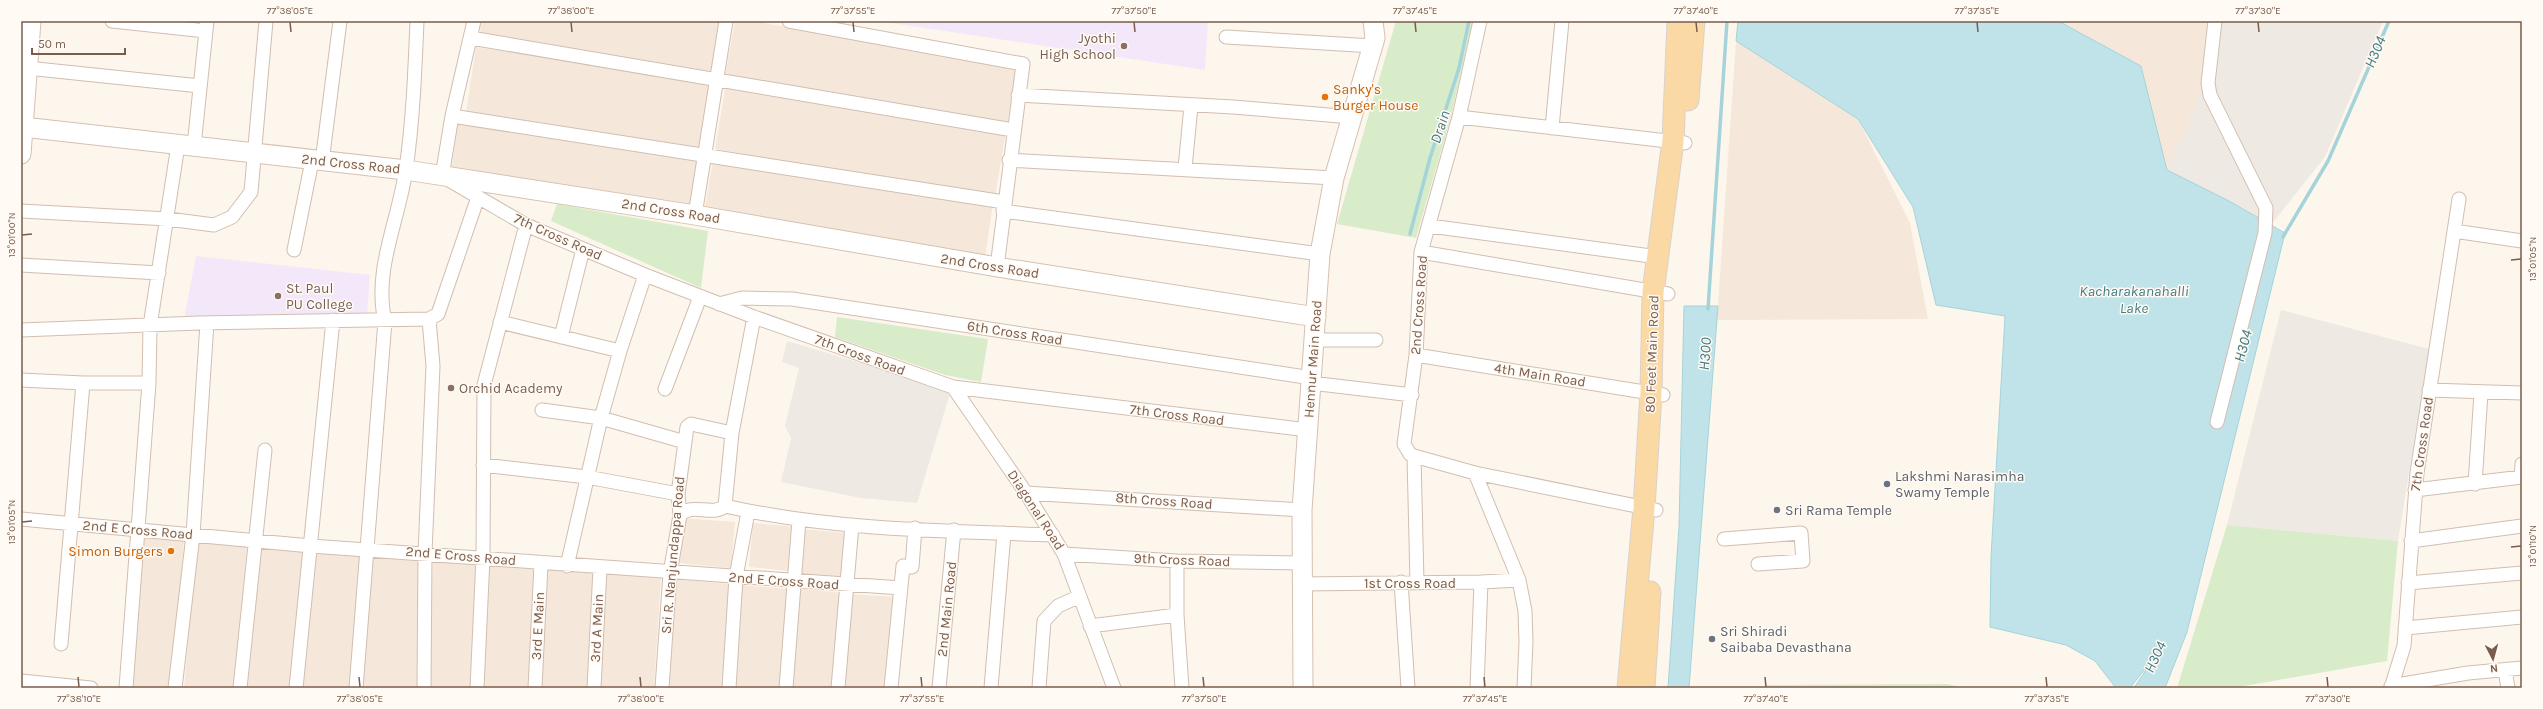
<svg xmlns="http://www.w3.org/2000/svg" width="2543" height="709" font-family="Karla,sans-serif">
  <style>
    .residential { fill: #f5e8da }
    .industrial { fill: #efe9e4 }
    .education { fill: #f3e8fa }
    .green { fill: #d8ecc9 }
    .water { fill: #bfe3e8; stroke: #a5d3da }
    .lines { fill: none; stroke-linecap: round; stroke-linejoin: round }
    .stream { stroke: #a5d3da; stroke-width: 3.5 }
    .street-casing { stroke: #d1beb0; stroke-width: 15 }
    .secondary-casing { stroke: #d6c0b0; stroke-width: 21 }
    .primary-casing { stroke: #dad1cd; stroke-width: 23 }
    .street { stroke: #fff; stroke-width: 13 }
    .secondary { stroke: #fff; stroke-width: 19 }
    .primary { stroke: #fbd9a5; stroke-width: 21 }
    .ticks { fill: none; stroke: #7a5c4d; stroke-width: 1.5 }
    .education-dot { fill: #8d6e63; stroke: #fffaf3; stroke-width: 1.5 }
    .food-dot { fill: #e8710a; stroke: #fffaf3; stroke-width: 1.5 }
    .worship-dot { fill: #6b7280; stroke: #fffaf3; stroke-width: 1.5 }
    .labels { text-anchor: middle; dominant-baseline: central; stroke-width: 3; stroke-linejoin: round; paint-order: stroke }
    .education-label { font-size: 14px; fill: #785e54; stroke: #fffaf3; text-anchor: start }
    .food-label { font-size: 14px; fill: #c56008; stroke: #fffaf3; text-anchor: start }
    .street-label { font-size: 14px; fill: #7a5c4d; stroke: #fffaf3 }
    .worship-label { font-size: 14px; fill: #5b616d; stroke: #fffaf3; text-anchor: start }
    .water-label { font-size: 15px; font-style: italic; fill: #437c86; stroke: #fffaf3 }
    .neatline { fill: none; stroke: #7a5c4d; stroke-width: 1.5 }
    .ticks-label { font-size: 10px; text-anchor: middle; fill: #7a5c4d }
  </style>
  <rect width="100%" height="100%" fill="#fdf6ec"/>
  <path class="residential" d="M 482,21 L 721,21 L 713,74 L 479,38 Z
    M 735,21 L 752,21 L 1017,67 L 1007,125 L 725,76 Z
    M 2058,21 L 2221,21 L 2193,113 L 2167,170 L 2141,66 Z
    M 1736,41 L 1858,119 L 1910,223 L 1928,319 L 1717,320 Z
    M 476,47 L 712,84 L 701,150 L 466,112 Z
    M 726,83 L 1006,131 L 995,197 L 715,149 Z
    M 458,123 L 699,160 L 691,210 L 451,172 Z
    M 713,160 L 993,204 L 985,257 L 704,213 Z
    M 682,518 L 735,522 L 731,568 L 678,563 Z
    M 753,523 L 795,527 L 790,571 L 749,567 Z
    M 801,529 L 848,533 L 843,584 L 796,580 Z
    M 138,537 L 184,541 L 172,688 L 126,687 Z
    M 197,540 L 247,545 L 235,688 L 184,688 Z
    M 256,546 L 304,550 L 293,688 L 244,688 Z
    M 313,551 L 362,555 L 350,688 L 301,688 Z
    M 372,557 L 418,561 L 418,688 L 360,688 Z
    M 433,560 L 479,564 L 474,688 L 427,688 Z
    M 487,561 L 536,568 L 531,688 L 480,688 Z
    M 547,568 L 594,571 L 587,688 L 540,688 Z
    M 606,574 L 661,576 L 654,688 L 598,688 Z
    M 676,579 L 731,584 L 724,688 L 669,688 Z
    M 740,585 L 789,589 L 783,688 L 733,688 Z
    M 797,588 L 842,593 L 834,688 L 790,688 Z
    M 850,594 L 896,597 L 888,688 L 843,688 Z"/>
  <path class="industrial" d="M 2221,21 L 2383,21 L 2325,157 L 2271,225 L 2167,170 L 2193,113 Z
    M 2281,310 L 2429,349 L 2398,541 L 2227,525 Z
    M 787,341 L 951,390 L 917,503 L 861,498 L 781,482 L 791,438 L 785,426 L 799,368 L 782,362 Z"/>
  <path class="education" d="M 878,21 L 1208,21 L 1205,70 Z
    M 196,256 L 370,275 L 367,316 L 184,319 Z"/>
  <path class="green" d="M 1396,21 L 1473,21 L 1451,116 L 1416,238 L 1337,224 Z
    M 557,204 L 708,231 L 701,288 L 551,221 Z
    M 837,317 L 988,339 L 981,382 L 945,375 L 835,337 Z
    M 2227,525 L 2398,541 L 2387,661 L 2233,688 L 2177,688 Z
    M 1947,684 L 1964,688 L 1765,688 L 1765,685 Z"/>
  <path class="water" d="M 1738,21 L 2058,21 L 2141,66 L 2167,170 L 2229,201 L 2285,233 L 2187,632 L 2165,688 L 2134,688 L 2155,656 L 2130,688 L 2116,688 L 2095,661 L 2066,645 L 1990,627 L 1991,557 L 2005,316 L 1936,305 L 1913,207 L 1858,119 L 1736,41 Z
    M 1684,306 L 1718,306 L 1689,688 L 1668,688 L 1679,527 Z"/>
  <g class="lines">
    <path class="stream" d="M 1410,234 L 1430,158 L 1459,68 L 1469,21
      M 2283,237 L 2328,161 L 2389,21
      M 1708,309 L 1727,21"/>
    <g class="street-casing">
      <path id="street" d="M 112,21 L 206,31
        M 474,21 L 452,116 L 442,176 L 526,225 L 645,275 L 754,317 L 953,387 L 1308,430
        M 789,21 L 1023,64 L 997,267
        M 1480,21 L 1459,117 L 1421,252 L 1416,355 L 1404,444 L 1410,454 L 1414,456 L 1475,473 L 1656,510
        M 2215,21 L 2208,83 L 2210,95 L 2266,208 L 2265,233 L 2217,422
        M 1226,37 L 1373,46
        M 471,38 L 1013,130
        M 27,68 L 200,86
        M 1018,95 L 1233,107 L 1352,117
        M 452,116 L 1004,202
        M 1459,117 L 1685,143
        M 1552,128 L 1562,21
        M 194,146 L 207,21
        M 1009,160 L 1334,178
        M 322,162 L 340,21
        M 1185,168 L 1191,106
        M 21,211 L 168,219 L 214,225 L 232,217 L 251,192 L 266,21
        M 1003,211 L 1320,254
        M 695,215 L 726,21
        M 1430,226 L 1658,257
        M 2454,231 L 2522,241
        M 294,250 L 312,161
        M 1421,252 L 1668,294
        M 21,265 L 159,273
        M 719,304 L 742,298 L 792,299 L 1312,378
        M 500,322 L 620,351
        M 21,330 L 199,323 L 429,319 L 438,314 L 478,197
        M 561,337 L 583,249
        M 1315,340 L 1376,340
        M 1416,355 L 1663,395
        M 21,380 L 83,383 L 61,644
        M 83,383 L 149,383 L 150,326 L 178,145
        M 1311,383 L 1412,395
        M 953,387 L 1026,493 L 1064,554 L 1114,688
        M 665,389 L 700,297
        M 2429,390 L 2522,393
        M 542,410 L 601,418 L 685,442
        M 1414,456 L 1417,582
        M 483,465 L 587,477 L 678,494
        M 1475,473 L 1519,580 L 1525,611 L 1526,642 L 1524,688
        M 2521,477 L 2522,464
        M 2475,484 L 2481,393
        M 2415,490 L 2522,477
        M 1026,493 L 1302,510
        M 725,506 C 830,530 946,531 1053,535
        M 680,515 C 692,502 712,517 725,506 L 732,433 L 754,317
        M 21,519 L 311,546 L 901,588
        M 1724,539 L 1801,533 L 1803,561 L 1758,564
        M 2411,541 L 2522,526
        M 1064,554 L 1177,561 L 1301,563
        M 1177,561 L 1177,615 L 1182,688
        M 567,566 L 601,418 L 620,351 L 645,275
        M 1401,582 L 1408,688
        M 2408,583 L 2522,573
        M 1301,584 L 1481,582 L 1519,580
        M 1090,626 L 1177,615
        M 2405,628 L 2522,617
        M 2505,670 L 2508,688
        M 21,681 L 91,688
        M 2391,686 L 2468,673 L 2522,668
        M 126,688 L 149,383
        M 175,688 L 193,535 L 207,323
        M 240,688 L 265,450
        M 296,688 L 333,320
        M 356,688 L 385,321 C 373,270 399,220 406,169 C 413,121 415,70 417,21
        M 424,688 L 425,553 L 433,366 L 429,319
        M 477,688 L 483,557 L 484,385 L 526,225
        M 535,688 L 541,564
        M 594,688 L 600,568
        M 662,688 L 670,573 L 680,515 L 678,494 L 687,427 L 691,424 L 732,433
        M 729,688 L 736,577 L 748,512
        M 786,688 L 799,520
        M 838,688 L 852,525
        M 891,688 L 903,566 L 912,567 L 915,528
        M 939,688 L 954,530
        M 991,688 L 1004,533
        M 1039,688 L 1044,621 L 1058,606 L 1078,597
        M 1477,688 L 1481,582
        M 2391,688 L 2404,646 L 2417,473 L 2459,199"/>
    </g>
    <g class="secondary-casing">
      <path id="secondary" d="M 23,127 L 406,170 L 695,215 L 997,267 L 1316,317
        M 21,154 L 31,21
        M 1303,688 L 1302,510 L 1320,254 L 1334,178 L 1375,38 L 1373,21"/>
    </g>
    <g class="primary-casing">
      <path id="primary" d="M 1688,100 L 1694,21
        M 1628,688 L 1644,508 L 1651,393 L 1653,292 L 1673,141 L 1678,21
        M 1644,688 L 1650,592"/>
    </g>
    <use href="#street" class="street"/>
    <use href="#secondary" class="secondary"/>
    <use href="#primary" class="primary"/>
  </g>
  <path class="ticks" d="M 290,22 L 291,32M 571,22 L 572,32M 853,22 L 854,32M 1134,22 L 1135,32M 1415,22 L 1416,32M 1696,22 L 1697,32M 1977,22 L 1978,32M 2258,22 L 2259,32M 22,235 L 32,234M 2511,260 L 2521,259M 22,522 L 32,521M 2511,547 L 2521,546M 78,677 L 79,687M 359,677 L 360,687M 640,677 L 641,687M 921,677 L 922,687M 1203,677 L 1204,687M 1484,677 L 1485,687M 1765,677 L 1766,687M 2046,677 L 2047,687M 2327,677 L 2328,687"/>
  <g class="education-dot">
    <circle cx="1124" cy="46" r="4"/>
    <circle cx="278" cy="296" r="4"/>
    <circle cx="451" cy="388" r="4"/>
  </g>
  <g class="food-dot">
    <circle cx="1325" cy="97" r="4"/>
    <circle cx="171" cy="551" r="4"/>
  </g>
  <g class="worship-dot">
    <circle cx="1887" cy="484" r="4"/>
    <circle cx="1777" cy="510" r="4"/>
    <circle cx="1712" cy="639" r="4"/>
  </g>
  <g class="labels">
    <g class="education-label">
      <text x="1116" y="38" text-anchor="end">Jyothi<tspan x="1116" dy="16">High School</tspan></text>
      <text x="286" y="288">St. Paul<tspan x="286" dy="16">PU College</tspan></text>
      <text x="459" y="388">Orchid Academy</text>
    </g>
    <g class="food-label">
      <text x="1333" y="89">Sanky's<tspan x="1333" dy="16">Burger House</tspan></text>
      <text x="163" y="551" text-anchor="end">Simon Burgers</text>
    </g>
    <g class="street-label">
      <text transform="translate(351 164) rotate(6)">2nd Cross Road</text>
      <text transform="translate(671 211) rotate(9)">2nd Cross Road</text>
      <text transform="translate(558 237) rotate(24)">7th Cross Road</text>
      <text transform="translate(990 266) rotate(9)">2nd Cross Road</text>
      <text transform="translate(1419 305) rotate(-86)">2nd Cross Road</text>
      <text transform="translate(1015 333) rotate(9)">6th Cross Road</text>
      <text transform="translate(1652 354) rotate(-88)">80 Feet Main Road</text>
      <text transform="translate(860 355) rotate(20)">7th Cross Road</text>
      <text transform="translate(1313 359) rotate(-86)">Hennur Main Road</text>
      <text transform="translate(1540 375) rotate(9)">4th Main Road</text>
      <text transform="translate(1177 415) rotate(7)">7th Cross Road</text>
      <text transform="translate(2422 444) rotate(-82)">7th Cross Road</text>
      <text transform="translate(1164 501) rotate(4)">8th Cross Road</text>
      <text transform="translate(1036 510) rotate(57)">Diagonal Road</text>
      <text transform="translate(138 530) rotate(5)">2nd E Cross Road</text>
      <text transform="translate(673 555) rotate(-85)">Sri R. Nanjundappa Road</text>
      <text transform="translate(461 556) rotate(5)">2nd E Cross Road</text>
      <text transform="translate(1182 560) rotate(2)">9th Cross Road</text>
      <text transform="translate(784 581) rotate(4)">2nd E Cross Road</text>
      <text x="1410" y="583">1st Cross Road</text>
      <text transform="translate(947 609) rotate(-84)">2nd Main Road</text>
      <text transform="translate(538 626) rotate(-87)">3rd E Main</text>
      <text transform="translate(597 628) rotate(-87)">3rd A Main</text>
    </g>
    <g class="worship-label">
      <text x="1895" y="476">Lakshmi Narasimha<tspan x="1895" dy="16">Swamy Temple</tspan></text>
      <text x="1785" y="510">Sri Rama Temple</text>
      <text x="1720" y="631">Sri Shiradi<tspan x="1720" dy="16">Saibaba Devasthana</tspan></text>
    </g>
    <g class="water-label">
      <text transform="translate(2375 52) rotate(-67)">H304</text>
      <text transform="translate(1440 127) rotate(-72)">Drain</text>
      <text x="2134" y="291">Kacharakanahalli<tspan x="2134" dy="17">Lake</tspan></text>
      <text transform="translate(2243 346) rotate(-75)">H304</text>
      <text transform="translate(1705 354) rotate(-86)">H300</text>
      <text transform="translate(2155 657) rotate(-65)">H304</text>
    </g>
  </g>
  <rect width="2543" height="709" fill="none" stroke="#fffaf3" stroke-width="44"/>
  <g transform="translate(2493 659) rotate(174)" stroke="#fffaf3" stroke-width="3" paint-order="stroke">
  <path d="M0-3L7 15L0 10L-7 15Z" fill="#7a5c4d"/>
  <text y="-6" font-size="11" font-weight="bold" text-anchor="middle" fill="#7a5c4d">N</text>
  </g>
  <path d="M32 48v6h93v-6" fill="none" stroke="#7a5c4d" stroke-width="2"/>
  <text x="38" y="48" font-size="12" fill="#7a5c4d" stroke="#fffaf3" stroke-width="3" paint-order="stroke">50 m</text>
  <rect x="22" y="22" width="2499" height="665" class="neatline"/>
  <g class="ticks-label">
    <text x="290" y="14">77°38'05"E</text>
    <text x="571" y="14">77°38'00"E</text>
    <text x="853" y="14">77°37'55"E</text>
    <text x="1134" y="14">77°37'50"E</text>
    <text x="1415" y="14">77°37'45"E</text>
    <text x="1696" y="14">77°37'40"E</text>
    <text x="1977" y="14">77°37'35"E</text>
    <text x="2258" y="14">77°37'30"E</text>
    <text transform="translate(11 235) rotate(-90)" y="4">13°01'00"N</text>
    <text transform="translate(2532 259) rotate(-90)" y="4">13°01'05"N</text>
    <text transform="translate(11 522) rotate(-90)" y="4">13°01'05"N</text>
    <text transform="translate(2532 546) rotate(-90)" y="4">13°01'10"N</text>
    <text x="79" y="702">77°38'10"E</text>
    <text x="360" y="702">77°38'05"E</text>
    <text x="641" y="702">77°38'00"E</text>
    <text x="922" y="702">77°37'55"E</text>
    <text x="1204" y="702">77°37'50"E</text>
    <text x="1485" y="702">77°37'45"E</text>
    <text x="1766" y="702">77°37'40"E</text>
    <text x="2047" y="702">77°37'35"E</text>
    <text x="2328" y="702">77°37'30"E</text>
  </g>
</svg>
